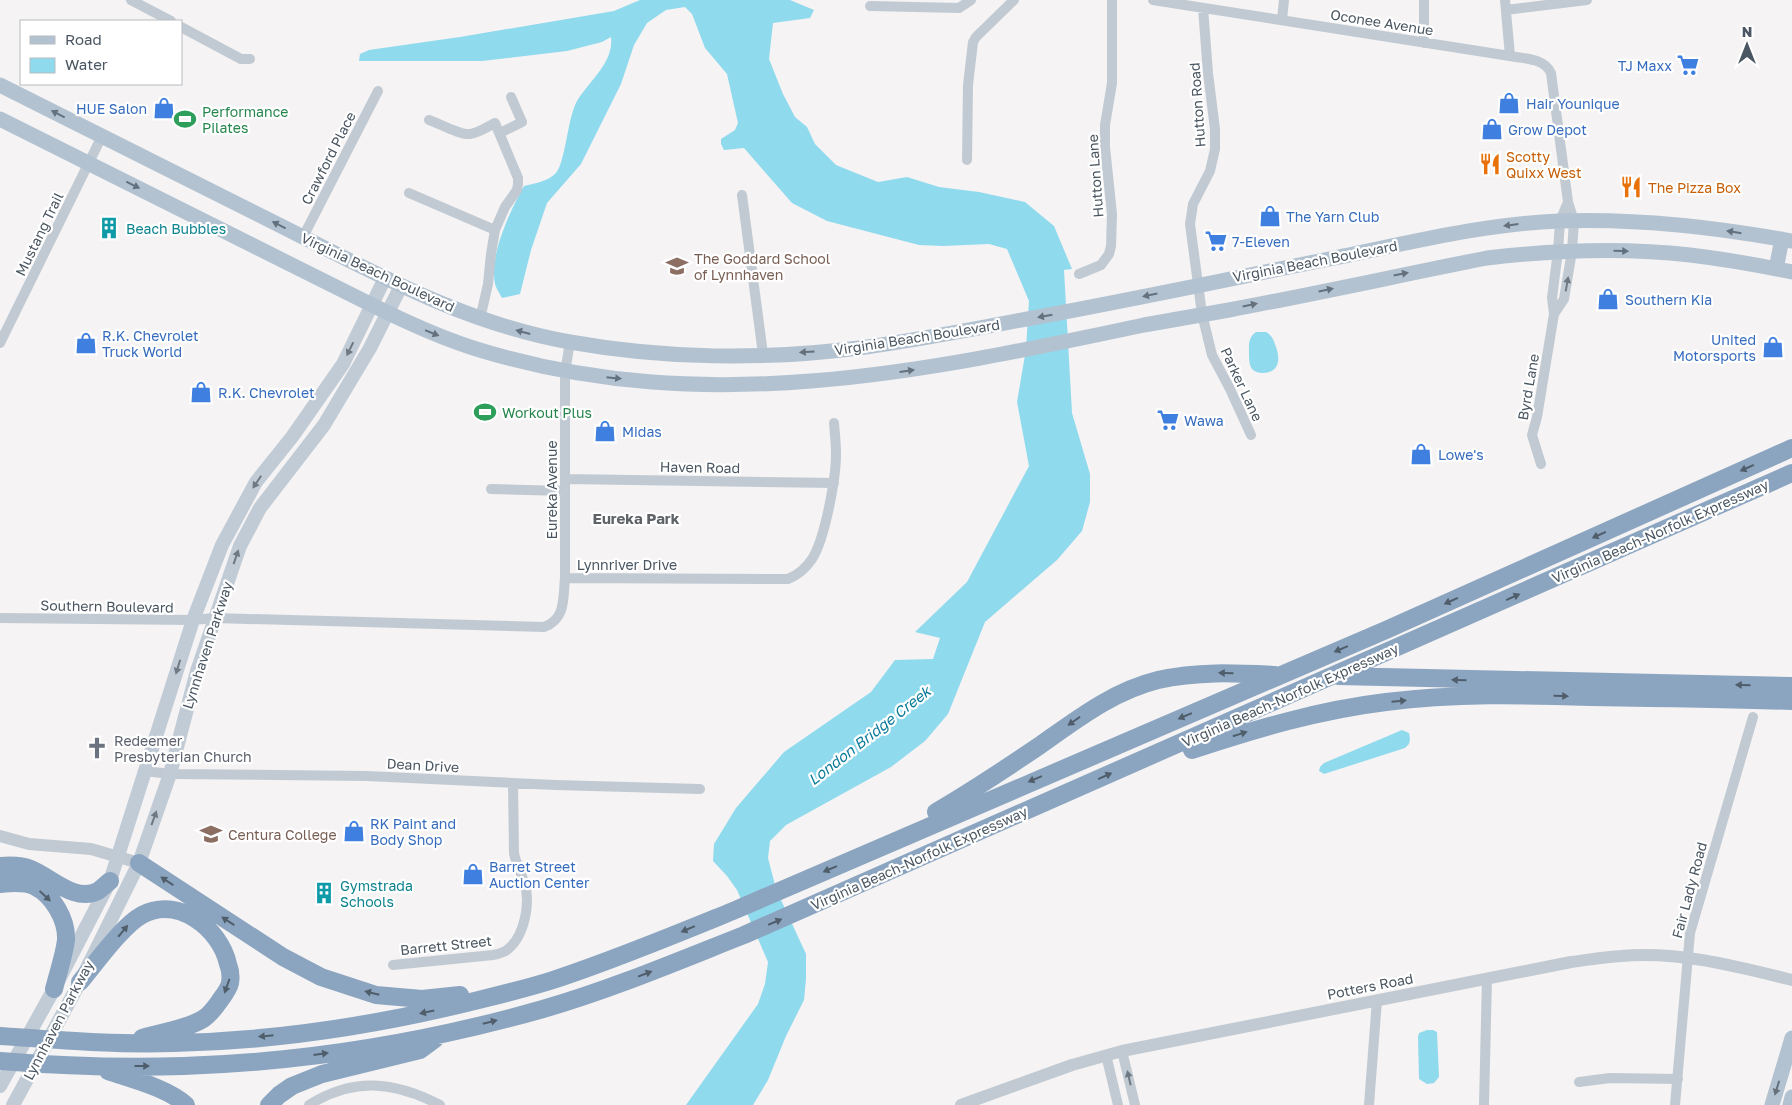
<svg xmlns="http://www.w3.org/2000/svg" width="1792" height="1105" font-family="'Golos Text',sans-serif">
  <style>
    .water { fill: #90daee }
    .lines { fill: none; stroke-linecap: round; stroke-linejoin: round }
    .minor { stroke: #c1cad2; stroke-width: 10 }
    .tertiary { stroke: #c1cad2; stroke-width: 12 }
    .secondary { stroke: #c1cbd6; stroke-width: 14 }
    .primary { stroke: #b3c2d1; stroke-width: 15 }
    .motorway { stroke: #8ba5c1; stroke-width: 18 }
    .oneway { fill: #64717d }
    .oneway2 { fill: #6e7983 }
    .oneway3 { fill: #6e7984 }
    .oneway4 { fill: #505e6b }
    .labels { text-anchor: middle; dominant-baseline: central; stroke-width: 4.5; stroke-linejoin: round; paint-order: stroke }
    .street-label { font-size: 14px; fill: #4a5661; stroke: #fff }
    .shop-label { font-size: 14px; fill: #366cbe; stroke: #fff; text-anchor: start }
    .leisure-label { font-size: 14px; fill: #27864d; stroke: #fff; text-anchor: start }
    .food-label { font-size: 14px; fill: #c56008; stroke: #fff; text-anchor: start }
    .culture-label { font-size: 14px; fill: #0d838f; stroke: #fff; text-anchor: start }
    .education-label { font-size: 14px; fill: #785e54; stroke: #fff; text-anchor: start }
    .worship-label { font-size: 14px; fill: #5b616d; stroke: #fff; text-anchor: start }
    .neighbourhood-label { font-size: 15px; font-weight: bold; fill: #5f6368; stroke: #fff }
    .water-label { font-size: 15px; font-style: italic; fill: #0c7c9b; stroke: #fff }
  </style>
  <rect width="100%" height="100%" fill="#f5f3f3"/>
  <path class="water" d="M 640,0 L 790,0 L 814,10 L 810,18 L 773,23 L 769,59 L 783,94 L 795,117 L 807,127 L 815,144 L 836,165 L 878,182 L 907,177 L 939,187 L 979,192 L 1025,202 L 1054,226 L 1072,269 L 1064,270 L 1072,413 L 1090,474 L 1090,502 L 1082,531 L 1057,560 L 985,622 L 948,714 L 925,741 L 891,767 L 786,825 L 770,841 L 768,858 L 776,889 L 806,954 L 806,979 L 804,1000 L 786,1036 L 768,1080 L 753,1105 L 686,1105 L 758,1004 L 765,984 L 768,962 L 737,890 L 727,876 L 713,861 L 714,844 L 736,808 L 784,752 L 871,692 L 895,660 L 933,659 L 940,638 L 915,632 L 967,582 L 1029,466 L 1017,402 L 1026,349 L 1029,301 L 1007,249 L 989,244 L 943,246 L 919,245 L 827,221 L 792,203 L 744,148 L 724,150 L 721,144 L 721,139 L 735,130 L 738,123 L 727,74 L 705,48 L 692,14 L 685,7 L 666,10 L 647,23 L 634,45 L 621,84 L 581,164 L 547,203 L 531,250 L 520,294 L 502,298 C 500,294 496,288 495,284 C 489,255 510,211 524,186 C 535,183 547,182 556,173 C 565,163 568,118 576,103 C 588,81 614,64 611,37 L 602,42 L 567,51 L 482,61 L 359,61 L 360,54 L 369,50 L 460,37 L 614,11 Z
    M 1256,332 L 1266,332 C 1272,335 1274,341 1276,347 C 1278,353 1280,361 1276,367 C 1272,374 1257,375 1252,369 C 1249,365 1249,358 1249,353 C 1249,344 1248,338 1256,332 Z
    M 1402,730 L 1409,733 L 1410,739 L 1409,744 L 1405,748 L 1324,774 L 1319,771 L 1320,767 L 1324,763 Z
    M 1427,1030 L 1433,1030 L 1437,1032 L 1439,1077 L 1434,1083 L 1427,1084 L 1419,1079 L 1418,1037 L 1419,1033 Z"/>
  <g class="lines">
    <path class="minor" d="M 131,0 L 171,21
      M 1153,0 L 1510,56 C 1525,59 1544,58 1551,73 L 1568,202 L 1574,221 L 1572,251 L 1564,299 L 1554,314
      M 1505,0 L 1510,56
      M 870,6 L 959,8 L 971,0
      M 1203,8 L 1208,73 L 1215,129 L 1215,149 L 1210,171 L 1193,204 L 1190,224 L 1202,314 L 1212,355 L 1230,389 L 1251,435
      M 1506,10 L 1587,0
      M 1282,20 L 1284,0
      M 181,27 L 241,59 L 250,59
      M 1424,43 L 1424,0
      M 429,120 C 439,123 459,135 470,134 C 479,133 487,127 495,123 L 518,178 L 518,184 L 517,190 L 505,207 L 495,230 L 491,254 L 488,284 L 480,319
      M 500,133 L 522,122 L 511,97
      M 967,160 L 968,85 L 973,42 L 976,37 L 1014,0
      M 409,193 L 495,230
      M 742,195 L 763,354
      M 303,237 L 378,91
      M 1079,274 L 1101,265 L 1109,254 L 1111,246 L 1112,214 L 1105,147 L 1105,125 L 1112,83 L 1112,0
      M 0,343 L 102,136
      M 1541,464 L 1532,435 L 1537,417 L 1554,314 L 1552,298 L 1558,251 L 1560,221 L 1568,202
      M 566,479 L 834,483
      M 491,489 L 565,491
      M 565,578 L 565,372 L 570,342
      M 0,618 L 193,620 L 214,618 L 544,627 C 566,619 563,598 565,578 L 788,579 C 798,575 806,568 812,559 C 825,539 836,478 836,454 C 836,444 835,434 834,423
      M 145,771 L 170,774 L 367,776 L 555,785 L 700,789
      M 393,965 L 493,955 C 498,954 503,953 507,950 C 525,936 531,902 524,882 C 521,872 516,864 514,853 L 513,783
      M 1122,1051 L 1135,1105
      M 1106,1055 L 1118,1105
      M 1579,1082 L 1610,1078 L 1678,1079
      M 309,1105 C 353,1077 394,1081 440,1105
      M 1369,1105 L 1377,1000
      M 1484,1105 L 1487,978
      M 1675,1105 L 1690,933 L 1753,717"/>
    <path class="tertiary" d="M 0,836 L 29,844 L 91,849 L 139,863
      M 961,1105 L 1072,1065 L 1122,1051 L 1571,962 C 1588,960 1604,957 1621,956 C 1679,951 1736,966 1792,980"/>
    <path class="secondary" d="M 0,1086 L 54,989 L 110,881 L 193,620 L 222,545 L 256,482 L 292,437 L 343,364 L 385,278
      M 13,1105 L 80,982 L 139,863 L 170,774 L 197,671 L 240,546 L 260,508 L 324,425 L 370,348 L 401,286"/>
    <path class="primary" d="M 0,85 C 98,134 195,183 293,232 C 382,277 471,325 570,342 C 664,359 765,360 859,348 C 912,341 964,331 1016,321 C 1121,302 1225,280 1329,259 C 1405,244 1482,224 1559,221 C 1638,218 1715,227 1792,241
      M 0,119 L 372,305 C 408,323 445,340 483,351 C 706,418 923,372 1144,325 C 1172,320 1200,315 1229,310 C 1315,294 1401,275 1487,258 C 1554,250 1622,247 1690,255 C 1724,259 1758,265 1792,272
      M 1776,269 L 1782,239
      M 1772,1105 L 1792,1038
      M 1790,1105 L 1792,1097"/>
    <path class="motorway" d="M 1338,676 L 1792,686
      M 1192,750 C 1256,729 1319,710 1386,702 C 1455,693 1523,695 1591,697 C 1658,698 1725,699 1792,701
      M 936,812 C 972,791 1005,769 1039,746 C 1076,720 1113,691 1158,680 C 1197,671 1235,673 1275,675
      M 139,863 L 283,957 L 321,977 L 376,995 L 422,999 L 460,995
      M 0,866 C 10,865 21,865 31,869 C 51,877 75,903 98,891 C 102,888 106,884 110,881
      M 0,884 C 10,883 25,882 34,886 C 53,895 67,920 66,940 C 64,956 58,973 54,989
      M 80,982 C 95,964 123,925 142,915 C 178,896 220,928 228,964 C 230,969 231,977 230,983 C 229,988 224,995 221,999 C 216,1006 211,1014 203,1019 C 187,1029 160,1032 142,1038
      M 0,1036 C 58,1040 116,1045 174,1043 C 269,1041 365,1027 458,1005 C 490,997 522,990 553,980 C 614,960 674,935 733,911 L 1386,630 L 1792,448
      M 0,1061 C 61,1066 123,1068 184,1066 C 305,1062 427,1042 543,1009 C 612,989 678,961 744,935 L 1792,473
      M 108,1071 C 131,1079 168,1088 186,1105
      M 269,1105 L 279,1095 L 292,1086 L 322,1074 L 420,1050 L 435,1039"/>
  </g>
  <defs><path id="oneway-solid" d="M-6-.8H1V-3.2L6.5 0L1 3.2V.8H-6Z" transform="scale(1.25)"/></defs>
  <g class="oneway">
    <use href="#oneway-solid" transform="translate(58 114) rotate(-153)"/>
    <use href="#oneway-solid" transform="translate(133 185) rotate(26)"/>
    <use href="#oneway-solid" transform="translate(279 225) rotate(-153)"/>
    <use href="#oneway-solid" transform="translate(1511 225) rotate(173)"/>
    <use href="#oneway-solid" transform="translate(1734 232) rotate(-171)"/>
    <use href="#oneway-solid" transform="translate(1621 251) rotate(2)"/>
    <use href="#oneway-solid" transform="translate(1401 274) rotate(-11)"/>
    <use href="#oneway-solid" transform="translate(1326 290) rotate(-12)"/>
    <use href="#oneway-solid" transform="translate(1150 295) rotate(168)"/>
    <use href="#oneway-solid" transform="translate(1250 305) rotate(-12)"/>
    <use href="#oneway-solid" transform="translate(1045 316) rotate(170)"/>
    <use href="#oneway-solid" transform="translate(523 332) rotate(-165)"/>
    <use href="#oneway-solid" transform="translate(432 333) rotate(22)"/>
    <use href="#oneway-solid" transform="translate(807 352) rotate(176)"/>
    <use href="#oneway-solid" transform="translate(907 371) rotate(-8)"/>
    <use href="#oneway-solid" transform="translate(614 378) rotate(6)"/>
    <use href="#oneway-solid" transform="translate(1777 1088) rotate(107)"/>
  </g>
  <g class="oneway2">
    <use href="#oneway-solid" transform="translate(1567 284) rotate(-80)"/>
    <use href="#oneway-solid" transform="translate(1129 1078) rotate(-103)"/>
  </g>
  <g class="oneway3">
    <use href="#oneway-solid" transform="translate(350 349) rotate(116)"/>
    <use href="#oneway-solid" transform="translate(257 482) rotate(124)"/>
    <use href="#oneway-solid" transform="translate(236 557) rotate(-71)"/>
    <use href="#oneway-solid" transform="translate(178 667) rotate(107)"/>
    <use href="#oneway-solid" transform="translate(154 818) rotate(-70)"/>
  </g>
  <g class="oneway4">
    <use href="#oneway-solid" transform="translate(1747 468) rotate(156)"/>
    <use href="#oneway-solid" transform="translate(1599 535) rotate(156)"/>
    <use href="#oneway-solid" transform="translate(1513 597) rotate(-24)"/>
    <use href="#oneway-solid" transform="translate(1451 601) rotate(156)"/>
    <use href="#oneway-solid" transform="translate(1341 649) rotate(157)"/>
    <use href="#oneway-solid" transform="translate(1226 673) rotate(-179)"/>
    <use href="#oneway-solid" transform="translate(1459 680) rotate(-178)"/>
    <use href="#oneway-solid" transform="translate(1743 685) rotate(-179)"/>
    <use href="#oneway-solid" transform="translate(1561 696) rotate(1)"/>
    <use href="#oneway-solid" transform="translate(1399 701) rotate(-5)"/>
    <use href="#oneway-solid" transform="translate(1185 716) rotate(157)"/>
    <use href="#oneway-solid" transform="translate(1074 721) rotate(145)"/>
    <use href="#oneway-solid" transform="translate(1240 734) rotate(-17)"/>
    <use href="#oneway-solid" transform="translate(1105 776) rotate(-24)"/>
    <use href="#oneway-solid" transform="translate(1035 779) rotate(157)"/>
    <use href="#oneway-solid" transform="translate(830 869) rotate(157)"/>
    <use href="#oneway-solid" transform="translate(167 881) rotate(-147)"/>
    <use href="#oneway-solid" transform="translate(45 896) rotate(43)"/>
    <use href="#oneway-solid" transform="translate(228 921) rotate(-147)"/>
    <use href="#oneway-solid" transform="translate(775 922) rotate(-23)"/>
    <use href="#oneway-solid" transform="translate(688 929) rotate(157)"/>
    <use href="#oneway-solid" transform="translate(123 931) rotate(-50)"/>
    <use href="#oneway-solid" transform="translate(645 974) rotate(-21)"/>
    <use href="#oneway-solid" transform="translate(227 986) rotate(110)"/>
    <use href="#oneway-solid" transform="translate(372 993) rotate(-166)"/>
    <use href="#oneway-solid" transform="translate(427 1012) rotate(168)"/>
    <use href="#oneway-solid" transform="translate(490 1022) rotate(-14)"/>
    <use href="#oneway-solid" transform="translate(266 1036) rotate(174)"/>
    <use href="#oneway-solid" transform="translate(321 1054) rotate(-8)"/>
    <use href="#oneway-solid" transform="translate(142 1066)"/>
  </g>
  <defs>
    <g id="supermarket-bare" transform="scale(1.725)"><path d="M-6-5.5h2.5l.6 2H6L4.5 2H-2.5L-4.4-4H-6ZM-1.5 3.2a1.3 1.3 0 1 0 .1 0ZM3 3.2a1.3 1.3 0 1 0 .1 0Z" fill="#3f7fe0" stroke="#fff" stroke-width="2.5" paint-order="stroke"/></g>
    <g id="shop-bare" transform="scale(1.725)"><path d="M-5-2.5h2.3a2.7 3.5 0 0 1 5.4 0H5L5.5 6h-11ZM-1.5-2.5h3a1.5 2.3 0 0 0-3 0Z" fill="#3f7fe0" stroke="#fff" stroke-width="2.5" paint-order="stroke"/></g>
    <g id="stadium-bare" transform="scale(1.725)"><path d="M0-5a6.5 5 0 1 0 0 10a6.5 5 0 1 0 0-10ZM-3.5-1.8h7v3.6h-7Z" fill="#2e9e5b" stroke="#fff" stroke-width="2.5" paint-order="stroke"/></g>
    <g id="restaurant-bare" transform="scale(1.725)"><path d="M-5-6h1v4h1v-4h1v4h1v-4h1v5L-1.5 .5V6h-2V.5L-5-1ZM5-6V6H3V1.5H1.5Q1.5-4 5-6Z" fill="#e8710a" stroke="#fff" stroke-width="2.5" paint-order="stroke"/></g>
    <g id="building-bare" transform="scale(1.725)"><path d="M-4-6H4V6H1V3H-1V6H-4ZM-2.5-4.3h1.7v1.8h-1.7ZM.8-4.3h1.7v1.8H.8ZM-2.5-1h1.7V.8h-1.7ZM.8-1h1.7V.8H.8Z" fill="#0f9aa8" stroke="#fff" stroke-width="2.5" paint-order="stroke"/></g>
    <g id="school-bare" transform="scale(1.725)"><path d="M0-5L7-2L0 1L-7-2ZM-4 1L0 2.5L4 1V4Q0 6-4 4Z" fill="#8d6e63" stroke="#fff" stroke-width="2.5" paint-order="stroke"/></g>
    <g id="church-bare" transform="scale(1.725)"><path d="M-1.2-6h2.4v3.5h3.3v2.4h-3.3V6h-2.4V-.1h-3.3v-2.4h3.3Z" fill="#6b7280" stroke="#fff" stroke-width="2.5" paint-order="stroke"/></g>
    <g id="university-bare" transform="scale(1.725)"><path d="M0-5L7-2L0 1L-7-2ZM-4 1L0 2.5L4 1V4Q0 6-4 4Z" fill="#8d6e63" stroke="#fff" stroke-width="2.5" paint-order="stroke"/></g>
  </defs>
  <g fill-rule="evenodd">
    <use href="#supermarket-bare" x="1688" y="65"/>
    <use href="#shop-bare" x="1509" y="103"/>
    <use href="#shop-bare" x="164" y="108"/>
    <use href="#stadium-bare" x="185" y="119"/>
    <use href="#shop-bare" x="1492" y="129"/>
    <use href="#restaurant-bare" x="1490" y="164"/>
    <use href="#restaurant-bare" x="1631" y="187"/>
    <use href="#shop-bare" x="1270" y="216"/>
    <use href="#building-bare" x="109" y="228"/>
    <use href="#supermarket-bare" x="1216" y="241"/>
    <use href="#school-bare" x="677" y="266"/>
    <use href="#shop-bare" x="1608" y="299"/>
    <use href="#shop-bare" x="86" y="343"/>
    <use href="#shop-bare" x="1773" y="347"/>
    <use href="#shop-bare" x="201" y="392"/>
    <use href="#stadium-bare" x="485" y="412"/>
    <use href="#supermarket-bare" x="1168" y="420"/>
    <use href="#shop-bare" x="605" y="431"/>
    <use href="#shop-bare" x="1421" y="454"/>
    <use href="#church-bare" x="97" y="748"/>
    <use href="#shop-bare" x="354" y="831"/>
    <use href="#university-bare" x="211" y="834"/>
    <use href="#shop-bare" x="473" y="874"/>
    <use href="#building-bare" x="324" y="893"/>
  </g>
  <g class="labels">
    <g class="street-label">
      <text transform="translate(1382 22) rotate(9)">Oconee Avenue</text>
      <text transform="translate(1197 105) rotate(-94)">Hutton Road</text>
      <text transform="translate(328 158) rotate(-63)">Crawford Place</text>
      <text transform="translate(1095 176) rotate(-94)">Hutton Lane</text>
      <text transform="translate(39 234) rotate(-64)">Mustang Trail</text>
      <text transform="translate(1315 261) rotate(-11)">Virginia Beach Boulevard</text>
      <text transform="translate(378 272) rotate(25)">Virginia Beach Boulevard</text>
      <text transform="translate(917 337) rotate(-9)">Virginia Beach Boulevard</text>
      <text transform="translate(1242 384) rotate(65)">Parker Lane</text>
      <text transform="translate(1528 387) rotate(-80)">Byrd Lane</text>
      <text transform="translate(700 467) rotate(1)">Haven Road</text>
      <text transform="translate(551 490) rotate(-90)">Eureka Avenue</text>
      <text transform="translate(1660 531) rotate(-24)">Virginia Beach-Norfolk Expressway</text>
      <text x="627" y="564">Lynnriver Drive</text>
      <text transform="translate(107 606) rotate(1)">Southern Boulevard</text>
      <text transform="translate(207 645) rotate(-72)">Lynnhaven Parkway</text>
      <text transform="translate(1290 695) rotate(-24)">Virginia Beach-Norfolk Expressway</text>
      <text transform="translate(423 765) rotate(3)">Dean Drive</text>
      <text transform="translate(919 858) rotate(-24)">Virginia Beach-Norfolk Expressway</text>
      <text transform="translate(1689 890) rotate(-75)">Fair Lady Road</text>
      <text transform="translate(446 945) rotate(-6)">Barrett Street</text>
      <text transform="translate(1370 986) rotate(-11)">Potters Road</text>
      <text transform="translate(58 1020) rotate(-62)">Lynnhaven Parkway</text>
    </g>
    <g class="shop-label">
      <text x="1672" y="65" text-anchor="end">TJ Maxx</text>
      <text x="1526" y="103">Hair Younique</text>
      <text x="147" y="108" text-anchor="end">HUE Salon</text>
      <text x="1508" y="129">Grow Depot</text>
      <text x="1286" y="216">The Yarn Club</text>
      <text x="1232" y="241">7-Eleven</text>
      <text x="1625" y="299">Southern Kia</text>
      <text x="102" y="335">R.K. Chevrolet<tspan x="102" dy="16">Truck World</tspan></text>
      <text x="1756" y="339" text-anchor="end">United<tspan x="1756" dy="16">Motorsports</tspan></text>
      <text x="218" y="392">R.K. Chevrolet</text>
      <text x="1184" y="420">Wawa</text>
      <text x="622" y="431">Midas</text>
      <text x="1438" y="454">Lowe's</text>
      <text x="370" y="823">RK Paint and<tspan x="370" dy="16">Body Shop</tspan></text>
      <text x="489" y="866">Barret Street<tspan x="489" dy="16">Auction Center</tspan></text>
    </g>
    <g class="leisure-label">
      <text x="202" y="111">Performance<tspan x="202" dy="16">Pilates</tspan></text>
      <text x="502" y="412">Workout Plus</text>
    </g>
    <g class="food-label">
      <text x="1506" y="156">Scotty<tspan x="1506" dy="16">Quixx West</tspan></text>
      <text x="1648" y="187">The Pizza Box</text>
    </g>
    <g class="culture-label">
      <text x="126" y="228">Beach Bubbles</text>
      <text x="340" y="885">Gymstrada<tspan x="340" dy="16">Schools</tspan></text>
    </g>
    <g class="education-label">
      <text x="694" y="258">The Goddard School<tspan x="694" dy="16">of Lynnhaven</tspan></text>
      <text x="228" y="834">Centura College</text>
    </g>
    <g class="worship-label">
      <text x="114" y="740">Redeemer<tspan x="114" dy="16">Presbyterian Church</tspan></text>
    </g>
    <g class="neighbourhood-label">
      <text x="636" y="518">Eureka Park</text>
    </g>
    <g class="water-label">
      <text transform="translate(869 735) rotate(-38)">London Bridge Creek</text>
    </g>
  </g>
  <rect x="20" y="20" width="162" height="65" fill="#ffffff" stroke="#b7bbc0"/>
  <rect x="30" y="36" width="25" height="8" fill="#b3c2d1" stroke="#b7bbc0"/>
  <text x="65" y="45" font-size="15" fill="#4a5661">Road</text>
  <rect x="30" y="58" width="25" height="15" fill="#90daee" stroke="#b7bbc0"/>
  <text x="65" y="70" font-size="15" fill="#4a5661">Water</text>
  <g transform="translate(1747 45)" stroke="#ffffff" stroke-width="4" paint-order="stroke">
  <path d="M0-4L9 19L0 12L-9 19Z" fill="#4a5661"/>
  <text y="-8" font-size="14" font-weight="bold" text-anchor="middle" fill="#4a5661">N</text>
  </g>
</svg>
